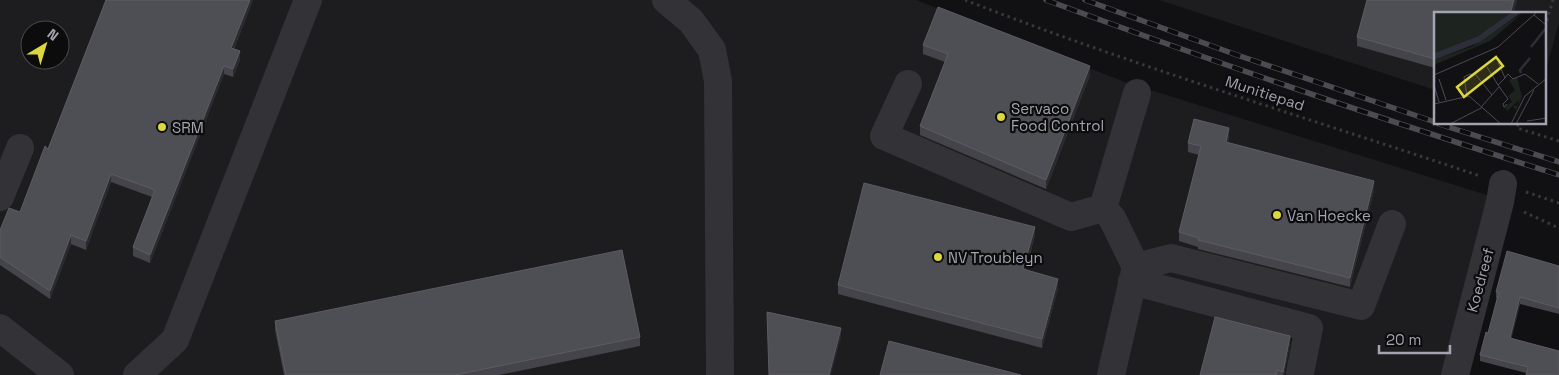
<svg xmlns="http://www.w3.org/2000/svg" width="1559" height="375" font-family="'Space Grotesk',sans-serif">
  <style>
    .built { fill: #1d1d1f; fill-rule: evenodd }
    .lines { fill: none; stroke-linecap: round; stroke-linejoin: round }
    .path { stroke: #38383d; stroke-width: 3; stroke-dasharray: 2.5 4; stroke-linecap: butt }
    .minor { stroke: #333236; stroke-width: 28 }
    .rail-casing { stroke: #4b4b51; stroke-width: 5.5 }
    .rail { stroke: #0c0c0d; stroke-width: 4; stroke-dasharray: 11; stroke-linecap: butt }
    .wall { fill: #44444a }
    .shaded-wall { fill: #2b2b2f }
    .building { fill: #4e4e55; stroke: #5c5c63 }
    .poi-dot { fill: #dcd73e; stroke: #0c0c0d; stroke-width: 2 }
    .labels { text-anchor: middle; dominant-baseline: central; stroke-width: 4.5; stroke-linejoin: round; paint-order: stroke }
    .street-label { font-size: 15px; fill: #a3a3b1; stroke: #0c0c0d }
    .poi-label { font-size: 15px; fill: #a3a3b1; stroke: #0c0c0d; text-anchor: start }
    .inset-river { fill: none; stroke: #2c2f38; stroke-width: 2.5 }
    .inset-road { fill: none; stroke: #4b4b52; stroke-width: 1 }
    .view { fill: #dcd73e; fill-opacity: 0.15; stroke: #dcd73e; stroke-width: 2.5 }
    .inset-edge { fill: none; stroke: #a3a3b1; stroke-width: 2.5 }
  </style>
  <rect width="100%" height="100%" fill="#111012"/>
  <path class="built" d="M 0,0 L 916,0 L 1125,82 L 1490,196 L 1442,375 L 0,375 ZM 30,30 L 60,30 L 60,60 L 30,60 Z
    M 1159,0 L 1559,0 L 1559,23 L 1545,73 L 1545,14 L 1435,14 L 1435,90 Z"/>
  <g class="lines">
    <path class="path" d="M 965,0 C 1134,66 1308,118 1480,176
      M 1545,27 L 1553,0
      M 1518,124 L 1517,128 L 1559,141
      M 1526,192 L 1559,203
      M 1524,212 L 1559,228"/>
    <path class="minor" d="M 666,0 L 691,21 L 712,50 L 718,81 L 720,375
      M 908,84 L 884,136 L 1071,217 L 1103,208
      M 0,197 L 20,148
      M 1136,267 L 1171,258 L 1361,306 L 1392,224
      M 1136,267 L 1112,218 L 1103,208 L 1137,93
      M 1132,281 L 1309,328 L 1300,373
      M 0,328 L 60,375
      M 137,375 L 175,340 L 308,0
      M 1111,375 L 1136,267
      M 1455,375 L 1500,202 L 1503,184"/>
    <g class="rail-casing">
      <path id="rail" d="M 1046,0 C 1216,63 1387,121 1559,175
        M 1085,0 L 1237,55 L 1435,122
        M 1439,124 L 1559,162"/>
    </g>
    <use href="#rail" class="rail"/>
  </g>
  <path class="wall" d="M 106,0 L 253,0 L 234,49 L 240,60 L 233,77 L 224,74 L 150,263 L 133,256 L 133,247 L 152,197 L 111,182 L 86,250 L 71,244 L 50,299 L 0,265 L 0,230 L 20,212 L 48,149 Z
    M 1367,0 L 1517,0 L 1513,14 L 1435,14 L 1435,68 L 1357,46 L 1357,37 Z
    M 923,45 L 1090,75 L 1046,189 L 920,135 L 920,126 L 945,62 L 923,54 Z
    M 1229,137 L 1228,143 L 1374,190 L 1350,287 L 1198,249 L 1198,247 L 1179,241 L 1179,232 L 1199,155 L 1188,152 L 1188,143 Z
    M 1035,235 L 1026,270 L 1058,288 L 1042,348 L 838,294 L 838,285 Z
    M 1559,266 L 1559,314 L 1520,304 L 1511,339 L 1559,351 L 1526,373 L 1480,361 L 1480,355 L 1488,333 L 1497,298 L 1496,298 L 1496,292 Z
    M 275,321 L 640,337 L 640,346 L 499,375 L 284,375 L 275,330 Z
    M 1290,343 L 1284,375 L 1200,375 Z"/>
  <path class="shaded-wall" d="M 250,0 L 253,0 L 231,56 L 231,48 Z
    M 1514,0 L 1517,0 L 1513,14 L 1510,14 Z
    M 240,51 L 240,60 L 233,77 L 233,69 Z
    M 224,66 L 224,74 L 150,263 L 150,255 Z
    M 1090,66 L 1090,75 L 1046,189 L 1046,180 Z
    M 1229,128 L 1229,137 L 1226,151 L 1226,142 Z
    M 111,174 L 111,182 L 86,250 L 86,241 Z
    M 1374,181 L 1374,190 L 1350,287 L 1350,278 Z
    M 1035,227 L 1035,235 L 1023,278 L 1023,269 Z
    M 71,235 L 71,244 L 50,299 L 50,291 Z
    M 1058,279 L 1058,288 L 1042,348 L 1042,339 Z
    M 1520,297 L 1520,304 L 1510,345 L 1510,338 Z
    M 841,328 L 841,337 L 831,375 L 829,375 Z
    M 1290,336 L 1290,343 L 1284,375 L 1283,375 Z"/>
  <path class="building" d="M 106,0 L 250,0 L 231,48 L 240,51 L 233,69 L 224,66 L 150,255 L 133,247 L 155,190 L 111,174 L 86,241 L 71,235 L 50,291 L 0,257 L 0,230 L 9,208 L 20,212 L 45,146 L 48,149 Z
    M 1367,0 L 1514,0 L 1510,14 L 1435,14 L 1435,59 L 1357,37 Z
    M 938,7 L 1090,66 L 1046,180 L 920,126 L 948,54 L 923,45 Z
    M 1194,119 L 1229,128 L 1226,142 L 1374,181 L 1350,278 L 1198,240 L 1199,238 L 1179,232 L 1201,146 L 1188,143 Z
    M 864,183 L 1035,227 L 1023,269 L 1058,279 L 1042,339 L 838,285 Z
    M 622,250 L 640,337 L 455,375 L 286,375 L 275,321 Z
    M 1507,251 L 1559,266 L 1559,308 L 1520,297 L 1510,338 L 1559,351 L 1559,375 L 1526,375 L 1528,367 L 1480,355 L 1486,332 L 1488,333 L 1499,292 L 1496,292 Z
    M 767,312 L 841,328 L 829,375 L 769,375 Z
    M 1215,317 L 1290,336 L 1283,372 L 1277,370 L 1276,375 L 1200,375 Z
    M 889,341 L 1021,375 L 880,375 Z"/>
  <g class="poi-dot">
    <circle cx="1001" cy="117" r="5"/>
    <circle cx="162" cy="127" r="5"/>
    <circle cx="1277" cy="215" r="5"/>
    <circle cx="938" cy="257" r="5"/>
  </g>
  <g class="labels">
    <g class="street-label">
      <text transform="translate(1265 93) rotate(18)">Munitiepad</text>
      <text transform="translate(1480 280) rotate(-75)">Koedreef</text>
    </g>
    <g class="poi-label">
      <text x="1011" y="108">Servaco<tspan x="1011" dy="17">Food Control</tspan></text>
      <text x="172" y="127">SRM</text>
      <text x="1287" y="215">Van Hoecke</text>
      <text x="948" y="257">NV Troubleyn</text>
    </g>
  </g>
  <g transform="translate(1434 12)">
    <rect width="112" height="112" fill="#111012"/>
    <path d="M 0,0 L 78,0 L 44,24 L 0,41 ZM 90,0 L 56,29 L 0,53 L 0,48 L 39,34 ZM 83,65 L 88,85 L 82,98 L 79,94 L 83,94 L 85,88 L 73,99 L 70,95 L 78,90 L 74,84 L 81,78 L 75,68 Z" fill="#1d2420"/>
    <path d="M 78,0 L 88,0 L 46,30 L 0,48 L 0,41 L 44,24 Z" fill="#2c2f38"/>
    <path class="inset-river" d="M 97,35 L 112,16M 87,61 L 86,58 L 96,46"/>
    <path class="inset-road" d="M 100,3 L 113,14M 64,50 L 71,66 L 64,73 L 74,87 L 69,92 L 70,95 L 73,92M 53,55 L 64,73M 0,63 L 64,35 L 103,0M 71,66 L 74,62 L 79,67 L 91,62 L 104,72M 5,67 L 12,88M 0,73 L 5,90M 33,84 L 30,65 L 36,62 L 42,63 L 58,83M 0,92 L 35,84 L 67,112M 48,94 L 65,75M 93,109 L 113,106M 16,112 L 49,95M 77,112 L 91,84 L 113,66M 82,112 L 100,78"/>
    <path class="view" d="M 62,45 L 69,54 L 30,85 L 23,75 Z"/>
    <rect width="112" height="112" class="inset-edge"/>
  </g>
  <g transform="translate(45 45) rotate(38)"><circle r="24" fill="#0c0c0d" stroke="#48484f"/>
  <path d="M0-4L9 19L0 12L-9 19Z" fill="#dcd73e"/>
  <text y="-8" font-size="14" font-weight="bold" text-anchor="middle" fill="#a3a3b1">N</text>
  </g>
  <path d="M1379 345v8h71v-8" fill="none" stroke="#a3a3b1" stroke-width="2.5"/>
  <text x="1386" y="345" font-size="15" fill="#a3a3b1" stroke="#0c0c0d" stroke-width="4" paint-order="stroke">20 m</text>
</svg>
